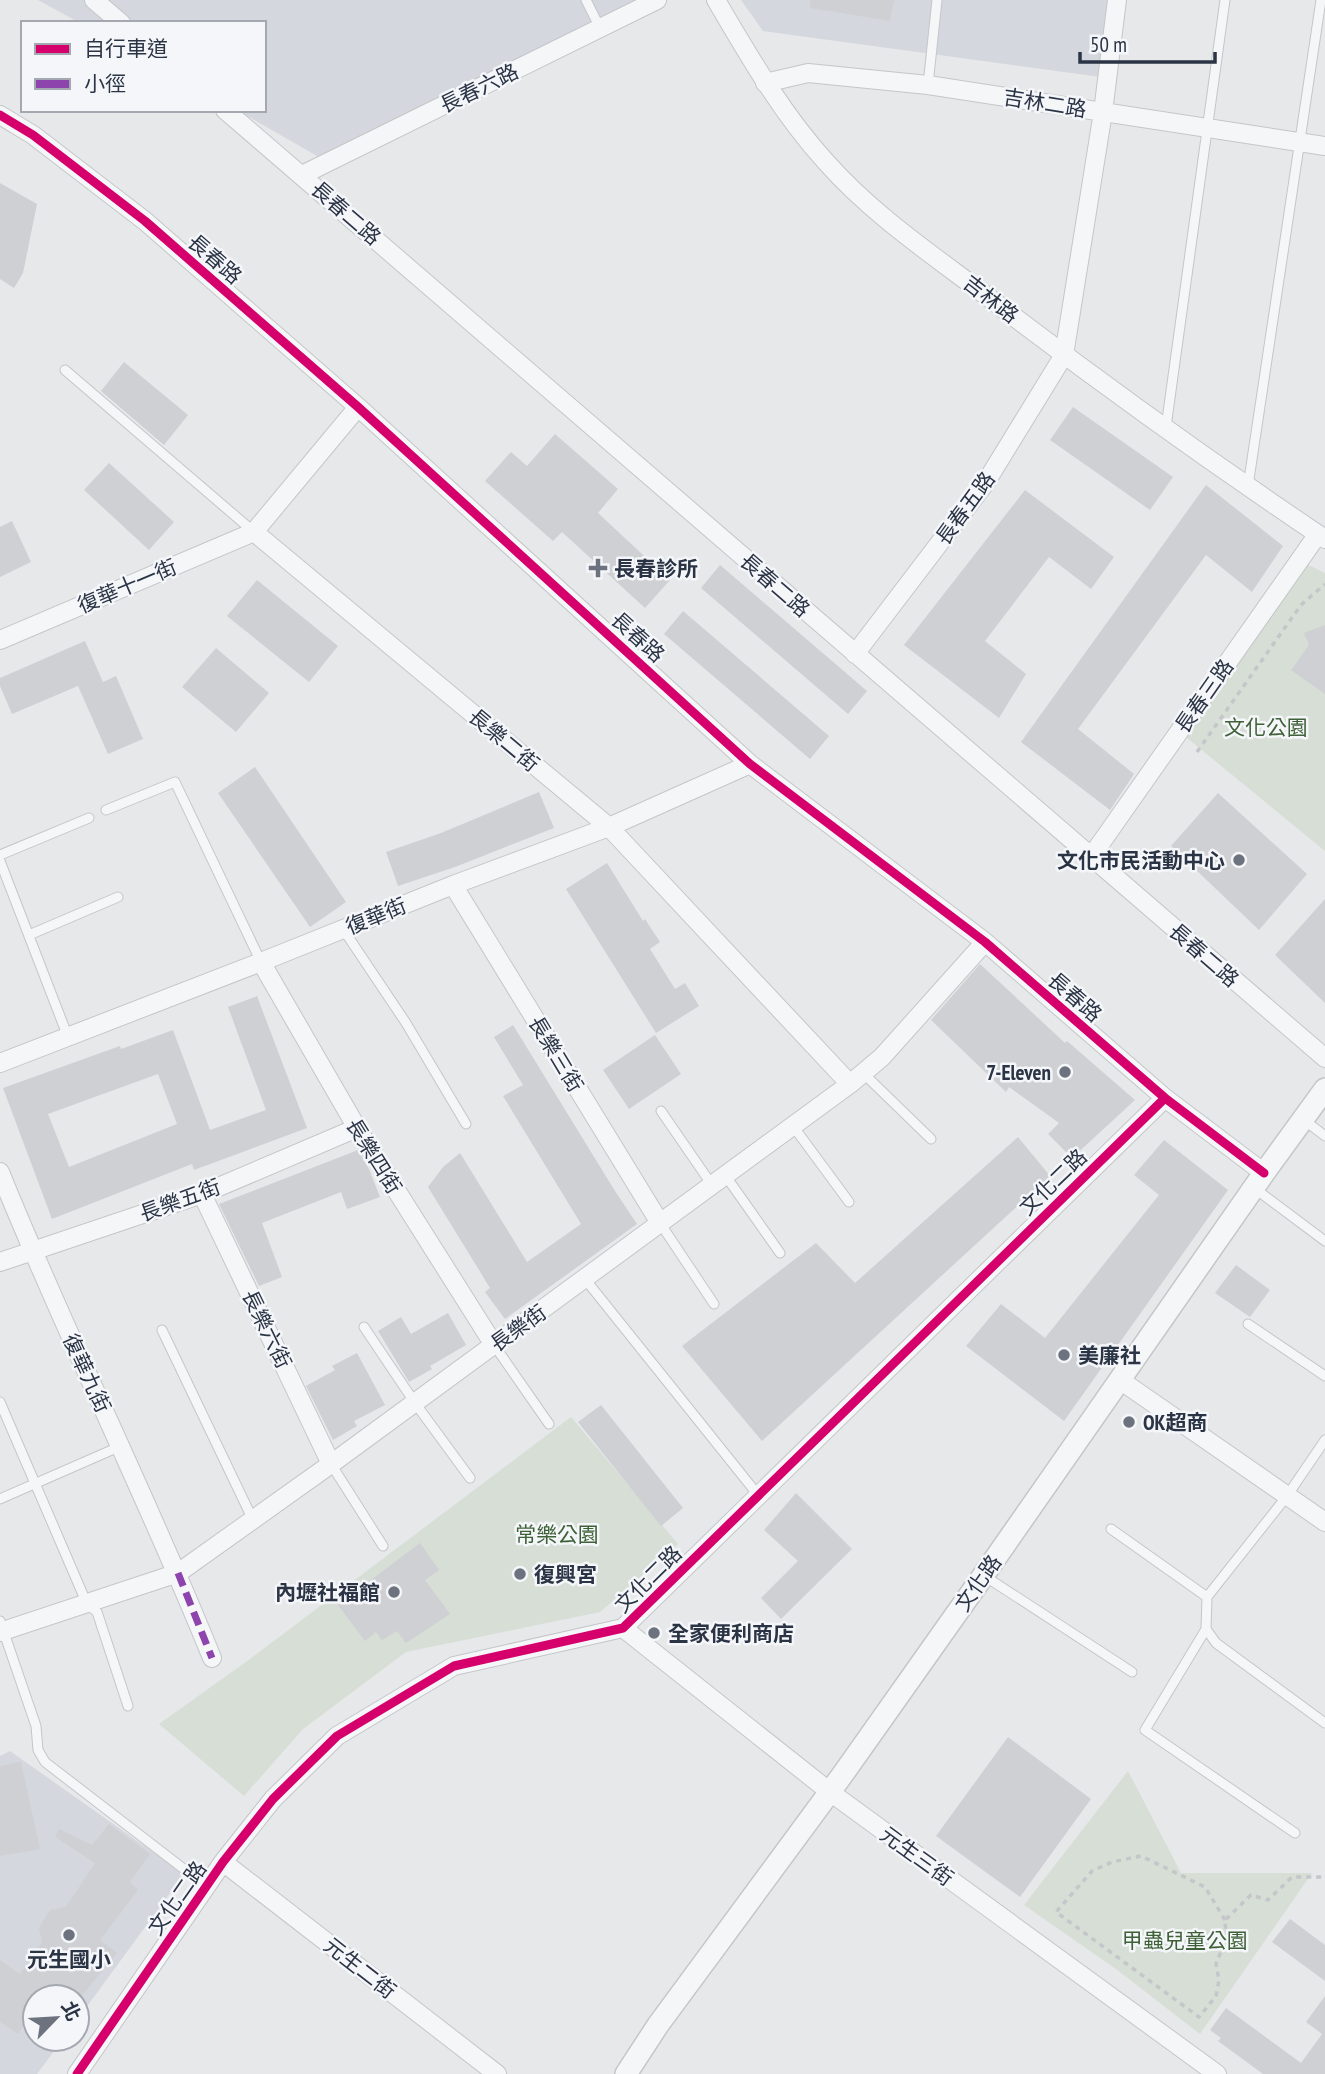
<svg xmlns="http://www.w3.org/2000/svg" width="1325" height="2074" font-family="'PT Sans Narrow','Noto Sans TC',sans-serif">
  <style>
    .built { fill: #d4d7dd }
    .green { fill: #d6ded6 }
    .building { fill: #ced0d3; fill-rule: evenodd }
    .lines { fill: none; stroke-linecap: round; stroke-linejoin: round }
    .service-casing { stroke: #c4c6c8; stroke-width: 11 }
    .minor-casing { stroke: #c4c6c8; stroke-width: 20 }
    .tertiary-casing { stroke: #c4c6c8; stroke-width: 24 }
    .path { stroke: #c5c6ca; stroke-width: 3.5; stroke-dasharray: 5 5; stroke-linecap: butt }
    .service { stroke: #f5f6f7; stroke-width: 9 }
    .minor { stroke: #f5f6f7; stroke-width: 18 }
    .tertiary { stroke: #f5f6f7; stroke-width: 21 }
    .quiet { stroke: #8e44ad; stroke-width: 7; stroke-dasharray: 14 7; stroke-linecap: butt }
    .cycleway-casing { stroke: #f4f6f9; stroke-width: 13 }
    .cycleway { stroke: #d6006c; stroke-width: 9 }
    .poi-dot { fill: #6c737f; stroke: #f4f6f9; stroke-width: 2.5 }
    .labels { text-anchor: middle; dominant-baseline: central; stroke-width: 5; stroke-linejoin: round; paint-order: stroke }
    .street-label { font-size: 21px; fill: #2b3445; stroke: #f4f6f9 }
    .poi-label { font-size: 21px; font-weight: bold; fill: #2b3445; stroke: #f4f6f9; text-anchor: start }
    .park-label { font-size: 21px; fill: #3f6138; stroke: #f4f6f9 }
  </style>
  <rect width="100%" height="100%" fill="#e6e8ea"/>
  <path class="built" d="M 38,0 L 656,0 L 324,160 L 237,110 L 264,110 L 264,23 L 80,23 Z
    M 741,0 L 1120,0 L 1108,78 L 763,31 Z
    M 10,1751 L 184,1874 L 77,2020 L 77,1997 L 35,1997 L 35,2039 L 63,2039 L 37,2074 L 0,2074 L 0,1756 Z"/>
  <path class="green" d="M 1306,564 L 1325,573 L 1325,851 L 1186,737 Z
    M 571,1417 L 678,1544 L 600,1612 L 406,1652 L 303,1729 L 244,1796 L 159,1724 L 246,1662 Z
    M 1128,1771 L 1181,1873 L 1312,1873 L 1200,2034 L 1116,1969 L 1024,1905 Z"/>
  <path class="building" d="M 810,0 L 894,0 L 890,21 L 810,8 Z
    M 0,183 L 37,204 L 23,273 L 14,288 L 0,279 Z
    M 124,362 L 188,415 L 164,445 L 101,391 Z
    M 1073,407 L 1173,477 L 1150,510 L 1050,440 Z
    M 555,434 L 618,489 L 598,513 L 670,580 L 645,608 L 562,532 L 553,541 L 485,481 L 511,452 L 527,466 Z
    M 109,463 L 174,522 L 149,550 L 84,490 Z
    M 1206,485 L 1283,546 L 1252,592 L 1206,555 L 1078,729 L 1134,774 L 1110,810 L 1021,742 Z
    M 1025,490 L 1114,557 L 1091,589 L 1049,557 L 985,641 L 1026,674 L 999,718 L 904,645 Z
    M 12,521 L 31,562 L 0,577 L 0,527 Z
    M 720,565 L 867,691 L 848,714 L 701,588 Z
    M 257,580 L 338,646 L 309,682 L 227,616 Z
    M 683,611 L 829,736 L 810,759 L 664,634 Z
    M 1325,625 L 1325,694 L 1291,670 L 1309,645 L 1304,633 Z
    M 85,641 L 103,682 L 116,676 L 143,739 L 108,754 L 78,686 L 12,714 L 0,686 L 0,678 Z
    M 216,648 L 269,693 L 236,732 L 182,687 Z
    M 255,767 L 346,902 L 310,927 L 218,793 Z
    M 539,792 L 554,828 L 455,867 L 398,886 L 386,852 L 441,833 Z
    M 1218,793 L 1307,874 L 1259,930 L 1171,846 Z
    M 607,863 L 643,921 L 645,919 L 660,942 L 650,949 L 675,989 L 685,983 L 699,1006 L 656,1033 L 566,889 Z
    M 1325,899 L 1325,1003 L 1275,955 Z
    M 980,964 L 1065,1043 L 1067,1041 L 1135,1100 L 1072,1158 L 1048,1134 L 1059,1123 L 1009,1087 L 1006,1092 L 931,1020 Z
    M 257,996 L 307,1128 L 194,1170 L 192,1164 L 52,1219 L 3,1088 L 120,1046 L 121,1049 L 173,1030 L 210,1130 L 266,1110 L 228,1007 ZM 158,1074 L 177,1124 L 69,1167 L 48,1114 Z
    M 513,1025 L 615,1191 L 637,1224 L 505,1319 L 485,1292 L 490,1288 L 428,1187 L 443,1167 L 460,1153 L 527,1262 L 581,1224 L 503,1096 L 523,1085 L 494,1037 Z
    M 655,1035 L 681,1074 L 629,1109 L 603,1070 Z
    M 1018,1137 L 1050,1176 L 762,1441 L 682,1346 L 816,1243 L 855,1283 Z
    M 1164,1140 L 1228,1190 L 1064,1421 L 966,1346 L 1001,1304 L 1045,1338 L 1159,1195 L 1134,1175 Z
    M 358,1150 L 369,1169 L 380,1197 L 347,1209 L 341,1192 L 262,1223 L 282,1277 L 259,1286 L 219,1204 Z
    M 1236,1265 L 1270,1290 L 1250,1317 L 1215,1293 Z
    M 448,1313 L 466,1345 L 430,1366 L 432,1369 L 409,1382 L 378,1331 L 401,1317 L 411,1334 Z
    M 357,1353 L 385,1405 L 354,1421 L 357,1426 L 333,1440 L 306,1386 L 335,1370 L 332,1366 Z
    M 601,1405 L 683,1508 L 661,1526 L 578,1422 Z
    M 796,1493 L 852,1549 L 781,1619 L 761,1598 L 798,1561 L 764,1530 Z
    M 420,1543 L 439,1570 L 425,1580 L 450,1614 L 406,1643 L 397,1631 L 382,1640 L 376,1632 L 365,1641 L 338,1605 Z
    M 1008,1737 L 1091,1799 L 1020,1897 L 936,1836 Z
    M 21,1762 L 40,1849 L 0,1856 L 0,1766 Z
    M 109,1824 L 150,1854 L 130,1882 L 138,1890 L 100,1940 L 117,1953 L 80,1998 L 65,1986 L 57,1997 L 35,1997 L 35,2008 L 18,2034 L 0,2022 L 0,1960 L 20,1974 L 42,1942 L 39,1928 L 50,1910 L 66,1907 L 95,1863 L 55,1837 L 59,1829 L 92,1845 Z
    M 1290,1919 L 1325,1945 L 1325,1981 L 1272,1942 Z
    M 1325,1996 L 1325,2074 L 1263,2074 L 1218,2041 L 1221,2038 L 1210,2030 L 1226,2008 L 1301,2063 L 1322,2034 L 1306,2022 Z"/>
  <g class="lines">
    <g class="service-casing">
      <path id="service" d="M 586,0 L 600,28
        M 928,85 L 937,0
        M 65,370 L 254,532
        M 1166,427 L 1225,0
        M 1248,486 L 1321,0
        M 106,810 L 175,782 L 261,962
        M 0,855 L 89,818
        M 0,861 L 68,1037
        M 343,929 L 406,1023 L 466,1124
        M 29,935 L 118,897
        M 863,1073 L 931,1139
        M 661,1111 L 712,1185
        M 1304,1120 L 1325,1136
        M 793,1126 L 849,1202
        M 725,1175 L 780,1253
        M 1254,1188 L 1325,1241
        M 660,1223 L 714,1304
        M 585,1279 L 758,1495
        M 1248,1324 L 1325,1376
        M 364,1327 L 415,1403 L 470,1478
        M 162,1330 L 253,1520
        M 494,1345 L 549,1424
        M 0,1402 L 87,1604 L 97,1612 L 128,1706
        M 1325,1440 L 1287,1496 L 1207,1597 L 1206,1629 L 1216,1643 L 1325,1723
        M 331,1464 L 383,1546
        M 0,1499 L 121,1446
        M 1111,1529 L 1207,1597
        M 983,1575 L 1132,1672
        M 0,1621 L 36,1726 L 38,1750 L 45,1762 L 206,1886
        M 1206,1629 L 1145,1730 L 1295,1833"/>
    </g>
    <g class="minor-casing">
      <path id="minor" d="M 94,0 L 121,23
        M 716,0 C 749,56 782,114 826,162 C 872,214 930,253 984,294 C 1095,379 1209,461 1325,539
        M 765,83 L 808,73 L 928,85 L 1325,146
        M 225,110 L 1325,1058
        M 0,115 L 33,135 L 145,221 L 358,407 L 750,764 L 985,942 L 1165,1098 L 1264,1173
        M 302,175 L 657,0
        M 358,407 L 254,532 L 609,827 L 850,1084
        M 0,640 L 254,532
        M 855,654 L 986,482 L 1064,355 L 1103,112 L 1117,0
        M 1091,857 L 1318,534
        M 453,885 L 660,1223
        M 261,962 L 357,1128 L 494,1345
        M 0,1063 L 261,962 L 453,885 L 609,827 L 750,764
        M 0,1172 C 66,1336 146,1494 212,1658
        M 202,1194 L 331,1464
        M 0,1262 L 202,1194 L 357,1128
        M 1120,1380 L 1325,1522
        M 623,1628 L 830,1792 L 1217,2074
        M 0,1632 L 178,1573 L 331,1464 L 850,1084 L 882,1057 L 985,942
        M 223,1862 L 497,2074
        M 77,2074 L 223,1862 L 273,1799 L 337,1736 L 454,1666 L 623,1628 L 1165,1098"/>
    </g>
    <g class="tertiary-casing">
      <path id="tertiary" d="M 626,2074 L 658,2025 L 843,1774 L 976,1586 L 1264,1173 L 1325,1089"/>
    </g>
    <path class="path" d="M 1197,752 L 1301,605 L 1325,584
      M 1225,1920 L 1205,1887 L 1141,1856 L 1112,1862 L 1092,1871 L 1056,1912 L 1199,2017 L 1216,1996 L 1219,1980 L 1216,1964 L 1226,1939 L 1225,1920 L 1251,1895 L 1268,1900 L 1292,1877 L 1325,1877"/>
    <use href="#service" class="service"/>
    <use href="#minor" class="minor"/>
    <use href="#tertiary" class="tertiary"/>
    <path class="quiet" d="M 178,1573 L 212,1658"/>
    <g class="cycleway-casing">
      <path id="cycleway" d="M 0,115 L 33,135 L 145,221 L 358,407 L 750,764 L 985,942 L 1165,1098 L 1264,1173
        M 77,2074 L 223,1862 L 273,1799 L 337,1736 L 454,1666 L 623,1628 L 1165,1098"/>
    </g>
    <use href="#cycleway" class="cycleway"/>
  </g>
  <g class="poi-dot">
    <path d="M594.5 557.5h7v7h7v7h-7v7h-7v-7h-7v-7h7z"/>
    <circle cx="1239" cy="860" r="7"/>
    <circle cx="1065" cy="1072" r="7"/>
    <circle cx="1064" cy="1355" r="7"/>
    <circle cx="1129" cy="1422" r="7"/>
    <circle cx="520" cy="1574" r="7"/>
    <circle cx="394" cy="1592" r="7"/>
    <circle cx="654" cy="1633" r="7"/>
    <circle cx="69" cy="1935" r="7"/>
  </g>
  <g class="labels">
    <g class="street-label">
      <text transform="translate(479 88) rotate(-26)">長春六路</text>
      <text transform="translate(1045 103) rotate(9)">吉林二路</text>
      <text transform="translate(346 213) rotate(41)">長春二路</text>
      <text transform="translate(215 259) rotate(41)">長春路</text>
      <text transform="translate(991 299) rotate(38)">吉林路</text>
      <text transform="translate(965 508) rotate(-54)">長春五路</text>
      <text transform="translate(775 585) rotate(41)">長春二路</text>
      <text transform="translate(127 586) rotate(-23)">復華十一街</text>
      <text transform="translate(638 637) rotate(42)">長春路</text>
      <text transform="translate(1204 696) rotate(-55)">長春三路</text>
      <text transform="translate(504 740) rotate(40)">長樂二街</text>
      <text transform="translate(376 916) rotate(-22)">復華街</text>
      <text transform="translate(1204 955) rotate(41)">長春二路</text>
      <text transform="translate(1075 997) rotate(41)">長春路</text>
      <text transform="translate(556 1054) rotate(59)">長樂三街</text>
      <text transform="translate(374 1156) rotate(58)">長樂四街</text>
      <text transform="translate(1053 1182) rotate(-44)">文化二路</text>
      <text transform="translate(180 1200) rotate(-20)">長樂五街</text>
      <text transform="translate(518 1328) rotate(-36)">長樂街</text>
      <text transform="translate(267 1329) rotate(64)">長樂六街</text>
      <text transform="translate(87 1373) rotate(65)">復華九街</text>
      <text transform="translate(648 1579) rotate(-45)">文化二路</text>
      <text transform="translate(978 1583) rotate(-55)">文化路</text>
      <text transform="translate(917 1856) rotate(36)">元生三街</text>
      <text transform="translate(177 1898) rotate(-55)">文化二路</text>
      <text transform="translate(360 1968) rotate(38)">元生二街</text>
    </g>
    <g class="poi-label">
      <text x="614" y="568">長春診所</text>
      <text x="1225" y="860" text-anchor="end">文化市民活動中心</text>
      <text x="1051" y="1072" text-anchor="end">7-Eleven</text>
      <text x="1078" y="1355">美廉社</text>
      <text x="1143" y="1422">OK超商</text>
      <text x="534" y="1574">復興宮</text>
      <text x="380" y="1592" text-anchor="end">內壢社福館</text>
      <text x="668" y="1633">全家便利商店</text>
      <text x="69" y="1959" text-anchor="middle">元生國小</text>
    </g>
    <g class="park-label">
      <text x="1266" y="727">文化公園</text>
      <text x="557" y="1534">常樂公園</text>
      <text x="1185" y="1940">甲蟲兒童公園</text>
    </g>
  </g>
  <rect x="21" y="21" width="245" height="91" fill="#f4f6f9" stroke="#a4a8b1" stroke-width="2"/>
  <rect x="35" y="44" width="35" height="10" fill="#d6006c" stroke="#a4a8b1" stroke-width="2"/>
  <text x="84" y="56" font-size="21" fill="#2b3445">自行車道</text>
  <rect x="35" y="79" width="35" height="10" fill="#8e44ad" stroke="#a4a8b1" stroke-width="2"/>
  <text x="84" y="91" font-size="21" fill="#2b3445">小徑</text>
  <g transform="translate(56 2018) rotate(65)"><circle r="33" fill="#f4f6f9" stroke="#a4a8b1" stroke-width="2"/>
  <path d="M0-5L12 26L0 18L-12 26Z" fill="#6c737f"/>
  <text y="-10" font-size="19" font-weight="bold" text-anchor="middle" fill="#2b3445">北</text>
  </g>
  <path d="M1080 52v10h135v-10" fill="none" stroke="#2b3445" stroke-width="3.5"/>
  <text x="1090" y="52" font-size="21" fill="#2b3445" stroke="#f4f6f9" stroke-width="5" paint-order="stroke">50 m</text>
</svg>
